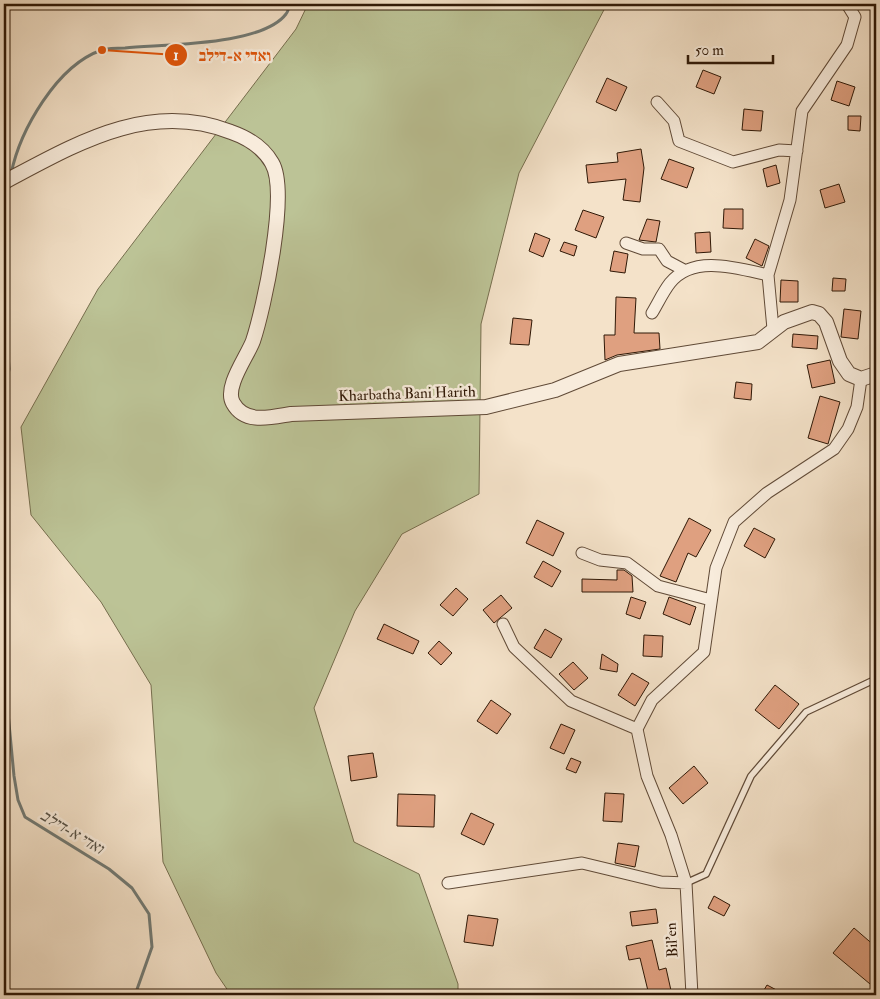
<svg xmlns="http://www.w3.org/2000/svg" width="880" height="999" font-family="'IM FELL Double Pica','Frank Ruhl Libre',serif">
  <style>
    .green { fill: #bcc396; stroke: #766e4e }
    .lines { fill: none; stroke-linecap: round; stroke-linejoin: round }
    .stream { stroke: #727a74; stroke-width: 3 }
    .building { fill: #dfa080; stroke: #2f1806 }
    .service-casing { stroke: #604a37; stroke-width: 8 }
    .minor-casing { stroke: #604a37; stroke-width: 13 }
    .tertiary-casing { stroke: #604a37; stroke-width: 16 }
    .service { stroke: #f8ecdc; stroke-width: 5.5 }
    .minor { stroke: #f8ecdc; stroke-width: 11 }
    .tertiary { stroke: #f8ecdc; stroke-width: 14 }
    .labels { text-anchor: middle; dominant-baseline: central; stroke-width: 5; stroke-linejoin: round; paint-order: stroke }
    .street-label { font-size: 15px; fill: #2f1806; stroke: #f8ecdc }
    .water-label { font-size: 16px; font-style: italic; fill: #565146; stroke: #f8ecdc }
    .leader { fill: none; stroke: #df560c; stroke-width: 2 }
    .callout-dot { fill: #df560c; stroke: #f8ecdc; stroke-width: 2 }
    .mark-label { font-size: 15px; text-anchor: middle; font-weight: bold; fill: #fff }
    .callout-label { font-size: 16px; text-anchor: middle; font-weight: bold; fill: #df560c; stroke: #f8ecdc; stroke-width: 5; stroke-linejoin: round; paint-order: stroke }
  </style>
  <rect width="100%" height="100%" fill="#f4e2c9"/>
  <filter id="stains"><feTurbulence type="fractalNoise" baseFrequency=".004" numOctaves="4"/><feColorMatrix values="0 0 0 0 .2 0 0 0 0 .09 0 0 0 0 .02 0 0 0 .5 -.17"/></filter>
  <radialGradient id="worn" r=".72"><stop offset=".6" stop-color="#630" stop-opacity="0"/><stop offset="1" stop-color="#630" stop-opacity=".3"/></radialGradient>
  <path class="green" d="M 308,4 L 607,4 L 519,173 L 481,324 L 479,494 L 402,534 L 355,611 L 314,708 L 354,842 L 419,874 L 458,984 L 458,995 L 231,995 L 216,973 L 163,862 L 151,685 L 101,602 L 31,515 L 21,427 L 98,289 L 296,29 Z"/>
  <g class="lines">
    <path class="stream" d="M 11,174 C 20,130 57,65 102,50 C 109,48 118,48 125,48 C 163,44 262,46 286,14 C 288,12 289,7 290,4
      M 4,213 L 9,185
      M 4,293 L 9,369 L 4,398
      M 4,671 L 14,776 L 18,800 L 25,817 L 109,869 L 132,888 L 149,914 L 152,947 L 135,995"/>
  </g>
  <path class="building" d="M 703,70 L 721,77 L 714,94 L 696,87 Z
    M 607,78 L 627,87 L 616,111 L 596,102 Z
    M 837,81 L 855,87 L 849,106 L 831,100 Z
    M 744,109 L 763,111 L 761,131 L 742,130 Z
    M 848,116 L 861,116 L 860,131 L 848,130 Z
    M 641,149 L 644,168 L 640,202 L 623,200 L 626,179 L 588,183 L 586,165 L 618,162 L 617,153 Z
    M 669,159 L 694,168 L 687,188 L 661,179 Z
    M 776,165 L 780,183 L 767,187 L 763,169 Z
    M 839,184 L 845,202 L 825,208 L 820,190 Z
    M 724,209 L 743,209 L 743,229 L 723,228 Z
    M 583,210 L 604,217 L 596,238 L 575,230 Z
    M 647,219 L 660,221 L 656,242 L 639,240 Z
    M 710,232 L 711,252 L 696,253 L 695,233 Z
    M 535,233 L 550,239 L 543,257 L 529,251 Z
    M 755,239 L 769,246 L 762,266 L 746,258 Z
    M 564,242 L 577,246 L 574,256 L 560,251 Z
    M 614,251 L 628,254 L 625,273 L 610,271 Z
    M 833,278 L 846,279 L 845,291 L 832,291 Z
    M 781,280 L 798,281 L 798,302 L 780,302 Z
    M 616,297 L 636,298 L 634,333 L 659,333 L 660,349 L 617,355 L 605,360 L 604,335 L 615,335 Z
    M 844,309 L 861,311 L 858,339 L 841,337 Z
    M 513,318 L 532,320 L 529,345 L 510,344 Z
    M 793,334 L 818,336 L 817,349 L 792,347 Z
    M 830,360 L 835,383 L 812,388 L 807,365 Z
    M 736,382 L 752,384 L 751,400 L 734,398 Z
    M 820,396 L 840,402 L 828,444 L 808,438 Z
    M 689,518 L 711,530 L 696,557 L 688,553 L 676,582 L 660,576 Z
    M 537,520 L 564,533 L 553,556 L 526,543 Z
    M 754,528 L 775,539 L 765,558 L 744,546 Z
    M 543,561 L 561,571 L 552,587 L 534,577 Z
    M 617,570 L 624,570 L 632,576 L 633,592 L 582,592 L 582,579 L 617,580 Z
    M 456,588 L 468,599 L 453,616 L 440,605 Z
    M 501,595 L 512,608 L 494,623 L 483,610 Z
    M 631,597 L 646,602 L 640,619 L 626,614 Z
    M 669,597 L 696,607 L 690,625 L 663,614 Z
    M 384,624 L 419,641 L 413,654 L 377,639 Z
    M 545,629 L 562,639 L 551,658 L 534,648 Z
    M 644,635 L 663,636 L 662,657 L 643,656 Z
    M 439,641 L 452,653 L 441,665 L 428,653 Z
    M 602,654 L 618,664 L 617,672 L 600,669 Z
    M 573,662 L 588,678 L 574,690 L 559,674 Z
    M 632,673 L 649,683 L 635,706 L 618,695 Z
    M 775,685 L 799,704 L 779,729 L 755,710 Z
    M 491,700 L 511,714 L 497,734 L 477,721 Z
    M 561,724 L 575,730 L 564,754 L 550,748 Z
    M 373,753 L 377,777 L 351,781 L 348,756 Z
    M 571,758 L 581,762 L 576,773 L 566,769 Z
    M 694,766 L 708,783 L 683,804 L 669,788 Z
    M 605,793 L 624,794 L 622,822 L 603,821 Z
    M 398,794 L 435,795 L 434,827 L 397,826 Z
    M 471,813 L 494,824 L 484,845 L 461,834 Z
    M 618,843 L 639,846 L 635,867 L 615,863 Z
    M 714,896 L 730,905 L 724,916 L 708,908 Z
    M 656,909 L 658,923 L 632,926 L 630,912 Z
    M 468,915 L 498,919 L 493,946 L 464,942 Z
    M 854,928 L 876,947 L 876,989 L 833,953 Z
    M 652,940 L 659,970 L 666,968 L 672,995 L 649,995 L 640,958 L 629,960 L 626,946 Z
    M 767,985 L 786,995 L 761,995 Z"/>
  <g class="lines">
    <g class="service-casing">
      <path id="service" d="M 686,883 L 706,874 L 751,776 L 806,712 L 876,679"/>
    </g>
    <g class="minor-casing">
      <path id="minor" d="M 657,102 L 674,121 L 679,141 L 733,162 L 779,150 L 797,151
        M 626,243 L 643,249 L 659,249 L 667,261 L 684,270
        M 652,313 C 658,303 663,292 670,283 C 693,254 737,268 768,275
        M 773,329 L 768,275 L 790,200 L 802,111 L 847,45 L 855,17 L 847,4
        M 582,553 L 600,560 L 627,563 L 658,586 L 711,600
        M 503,624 L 514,647 L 571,701 L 637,729
        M 448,883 L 582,863 L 661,882 L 686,883 L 671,835 L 647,776 L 637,729 L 652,700 L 704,652 L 716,568 L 734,522 L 767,493 L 834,449 L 848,429 L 857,407 L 861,379
        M 686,883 L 692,995"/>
    </g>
    <g class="tertiary-casing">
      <path id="tertiary" d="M 4,182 C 76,144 148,100 231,132 C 248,138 263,147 272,163 C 289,192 264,308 253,341 C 247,357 224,387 233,403 C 245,425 272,417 291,414 L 486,407 L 555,390 L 619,364 L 758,342 L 784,322 L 812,312 L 819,314 L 826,322 L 840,361 L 849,374 L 861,379 L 876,374"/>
    </g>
    <use href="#service" class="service"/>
    <use href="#minor" class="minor"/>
    <use href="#tertiary" class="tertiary"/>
  </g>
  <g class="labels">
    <g class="street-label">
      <text transform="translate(407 394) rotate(-2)">Kharbatha Bani Harith</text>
      <text transform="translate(672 940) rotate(-93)">Bil'en</text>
    </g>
    <g class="water-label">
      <text transform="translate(72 832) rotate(31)">ואדי א-דילב</text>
    </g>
  </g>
  <path class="leader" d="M102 50L176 55"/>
  <g class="callout-dot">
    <circle cx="102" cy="50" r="5"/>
    <circle cx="176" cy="55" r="12"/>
  </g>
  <g class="mark-label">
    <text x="176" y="60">1</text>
  </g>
  <g class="callout-label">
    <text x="235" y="61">ואדי א-דילב</text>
  </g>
  <rect width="880" height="999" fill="none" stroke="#f4e2c9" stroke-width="20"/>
  <rect x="5" y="5" width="870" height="989" fill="none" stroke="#2f1806" stroke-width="2.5"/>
  <rect x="10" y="10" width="860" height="979" fill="none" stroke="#2f1806"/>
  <path d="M688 55v8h85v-8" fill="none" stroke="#2f1806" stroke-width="2.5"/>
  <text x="695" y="55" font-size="15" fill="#2f1806" stroke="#f8ecdc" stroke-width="4" paint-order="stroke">50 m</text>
  <rect width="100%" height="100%" filter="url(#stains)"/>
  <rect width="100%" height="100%" fill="url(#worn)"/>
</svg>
